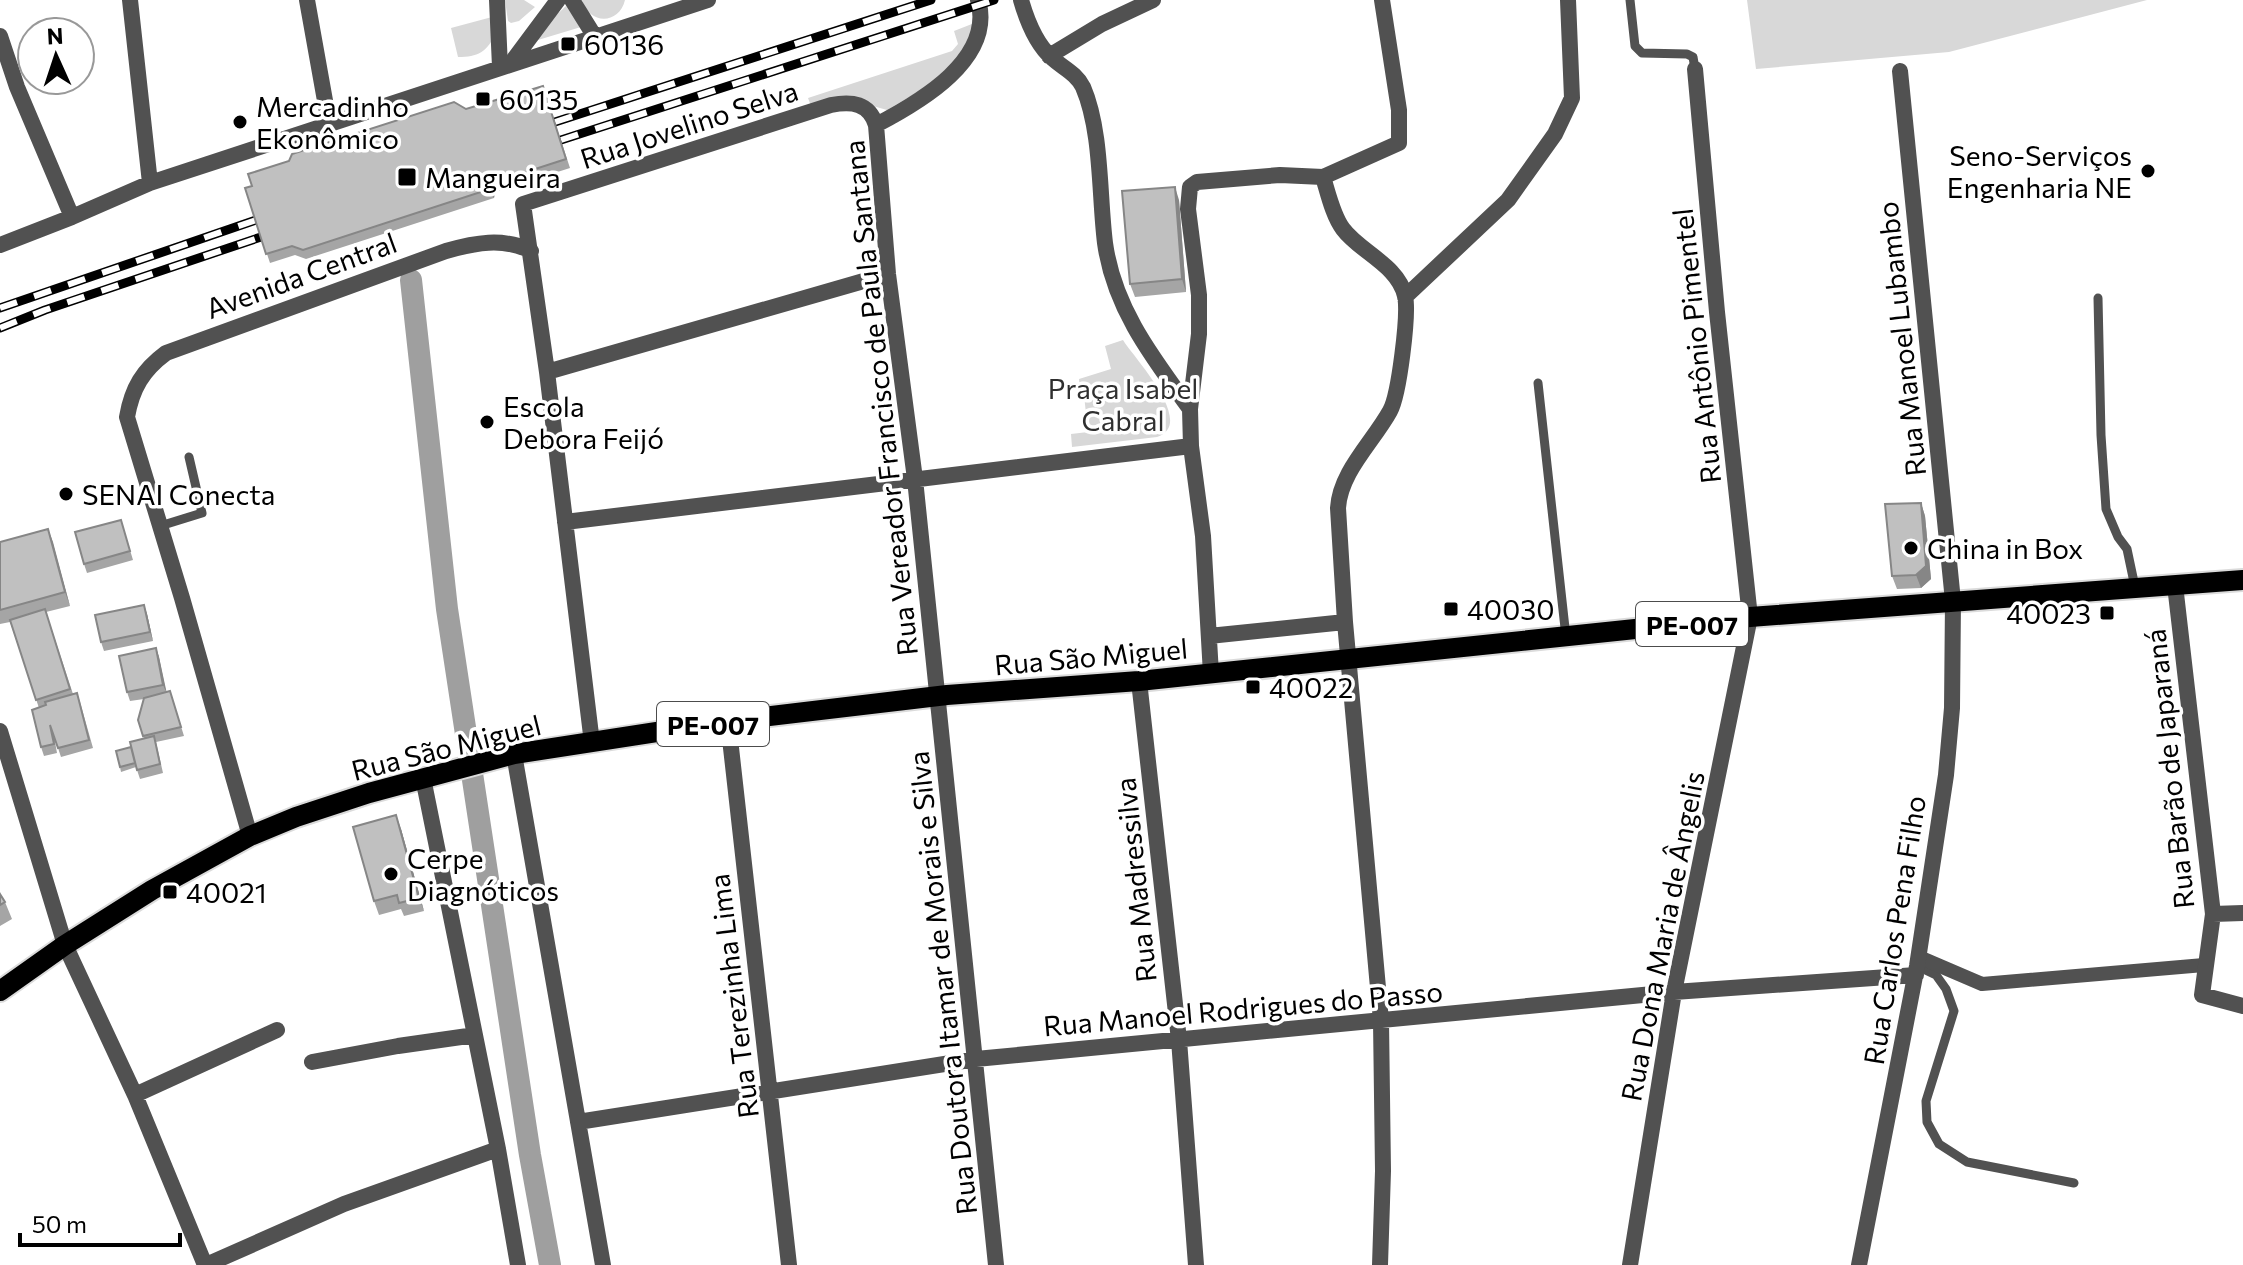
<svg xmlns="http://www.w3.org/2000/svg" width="2243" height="1265" font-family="Commissioner,sans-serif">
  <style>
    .green { fill: #d8d8d8 }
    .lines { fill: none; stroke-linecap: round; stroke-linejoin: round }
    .canal { stroke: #9f9f9f; stroke-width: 22 }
    .primary-casing { stroke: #dbdbdb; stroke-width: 24 }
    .service { stroke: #515151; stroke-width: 9 }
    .pedestrian { stroke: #515151; stroke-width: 14 }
    .minor { stroke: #515151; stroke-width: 16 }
    .primary { stroke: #000; stroke-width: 20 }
    .rail-casing { stroke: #000; stroke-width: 9 }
    .rail { stroke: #fff; stroke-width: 6; stroke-dasharray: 18; stroke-linecap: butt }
    .wall { fill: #a5a5a5 }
    .shaded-wall { fill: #868686 }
    .building { fill: #c0c0c0; stroke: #868686; stroke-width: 2 }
    .poi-dot { fill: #000; stroke: #fff; stroke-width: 3 }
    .labels { text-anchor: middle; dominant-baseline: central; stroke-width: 7; stroke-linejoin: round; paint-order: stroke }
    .shield { fill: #fff; stroke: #4c4c4c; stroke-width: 2 }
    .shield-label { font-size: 26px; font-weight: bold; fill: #000 }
    .poi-label { font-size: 28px; fill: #000; stroke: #fff; text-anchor: start }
    .street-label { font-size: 28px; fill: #000; stroke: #fff }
    .park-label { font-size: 28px; fill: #2f2f2f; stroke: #fff }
  </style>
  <rect width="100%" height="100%" fill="#fff"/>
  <path class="green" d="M 505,0 L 524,0 L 535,7 L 519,21 L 511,23 L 508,21 Z
    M 582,0 L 625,0 C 619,25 589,25 582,0 Z
    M 1747,0 L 2147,0 L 1949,52 L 1756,69 Z
    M 566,6 L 581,27 L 538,40 L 534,36 Z
    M 492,17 L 496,33 C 487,52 478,57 458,57 L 451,28 Z
    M 977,22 L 967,63 L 887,110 L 873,106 L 811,106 L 808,98 L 952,51 L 958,44 L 954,31 Z
    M 1123,340 C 1134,358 1197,424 1157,437 L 1072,447 L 1071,434 L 1088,432 L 1084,395 L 1080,395 L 1079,379 L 1111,369 L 1105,346 Z"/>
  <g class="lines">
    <path class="canal" d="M 411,280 L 447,609 L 530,1155 L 550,1265"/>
    <g class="primary-casing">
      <path id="primary" d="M 0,991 L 65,945 L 152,890 L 250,836 L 296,817 L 369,793 L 514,754 L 728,721 L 947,695 L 1139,681 L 1750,617 L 2243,580"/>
    </g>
    <path class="service" d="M 1630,0 L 1635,46 L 1642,53 L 1687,54 L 1693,57 L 1695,69
      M 2098,298 L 2101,435 L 2106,509 L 2118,537 L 2127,549 L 2135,587
      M 1538,383 L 1566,637
      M 160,526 L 202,513 L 189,457
      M 1917,966 L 1936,975 L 1946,989 L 1954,1011 L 1926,1101 L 1927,1122 L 1939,1144 L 1967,1162 L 2074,1183"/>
    <path class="pedestrian" d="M 1919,957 L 1982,984 L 2204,965"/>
    <path class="minor" d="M 130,0 L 150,183
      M 307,0 L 329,123
      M 497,0 L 500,67
      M 572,0 L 595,37
      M 978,0 C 995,59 920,102 876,125 L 888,274 L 915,479 L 996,1265
      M 1021,0 C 1027,21 1036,44 1052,58 C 1063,68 1076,73 1083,87 C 1102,131 1099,195 1105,243 C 1114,308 1152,357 1190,409
      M 0,36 L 17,87 L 72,217
      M 1049,56 L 1102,24 L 1153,0
      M 511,63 L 558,0
      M 1323,177 C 1328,193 1333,216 1343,229 C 1360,252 1398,265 1405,296 C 1409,314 1399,395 1390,411 C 1373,442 1340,472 1338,508 L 1345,622 L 1381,1021 L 1383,1171 L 1380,1265
      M 1323,177 L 1399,143 L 1399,110 L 1382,0
      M 0,245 L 72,217 L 150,183 L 708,0
      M 1405,297 L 1508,200 L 1555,134 L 1572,98 L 1568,0
      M 547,372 L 888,274
      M 565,522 L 1191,446
      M 2175,585 L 2213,914 L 2202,995 L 2243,1006
      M 1209,636 L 1345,622
      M 1211,674 L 1203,536 L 1191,446 L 1190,409 L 1199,334 L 1199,295 L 1188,209 L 1190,187 L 1197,182 L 1280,175 L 1323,177
      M 1139,681 L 1179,1040 L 1196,1265
      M 728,721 L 789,1265
      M 0,731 L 65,945 L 135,1095 L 205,1265
      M 592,743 L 547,372 L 523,204 L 831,105 C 852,101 869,103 876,125
      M 514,754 L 603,1265
      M 423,778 L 498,1149 L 518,1265
      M 250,836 L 182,598 L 127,417 C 132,388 143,370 166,353 L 446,251 C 474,243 503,237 531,251
      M 2213,914 L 2243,913
      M 312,1062 L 398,1046 L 475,1035
      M 135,1095 L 277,1030
      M 578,1122 L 976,1059 L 1674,992 L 1916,975
      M 206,1265 L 344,1204 L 498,1149
      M 1630,1265 L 1674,992 L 1750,617 L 1717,312 L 1695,69
      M 1859,1265 L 1917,966 L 1946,775 L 1952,708 L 1953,601 L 1900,71"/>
    <use href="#primary" class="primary"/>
    <g class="rail-casing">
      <path id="rail" d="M 555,122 L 931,0
        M 561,140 L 994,0
        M 0,308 L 256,220
        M 0,328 L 45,310 L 261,237"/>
    </g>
    <use href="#rail" class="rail"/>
  </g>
  <path class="wall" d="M 543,86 L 570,168 L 498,191 L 495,192 L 494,198 L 306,259 L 295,255 L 270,263 L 245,188 L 466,109 Z
    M 1179,200 L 1186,292 L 1135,297 L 1130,284 Z
    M 1921,503 L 1925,516 L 1931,579 L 1921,588 L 1897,589 L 1892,576 Z
    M 121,520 L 133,560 L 87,573 L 84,564 Z
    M 48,529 L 70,606 L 46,612 L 73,694 L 77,693 L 80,702 L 93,748 L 61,757 L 54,736 L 57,753 L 44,756 L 41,747 L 39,708 L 10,622 L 0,624 L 0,542 Z
    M 144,605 L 147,614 L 153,641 L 104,651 L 101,642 Z
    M 156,648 L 159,657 L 166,692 L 170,691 L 184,736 L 156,742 L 163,773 L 140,779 L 136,767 L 121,772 L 120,767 L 131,747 L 144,739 L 143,736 L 144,699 L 130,701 L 127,692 Z
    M 401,829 L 424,911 L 404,916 L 401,909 L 379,915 L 374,901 Z
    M 0,894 L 5,902 L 12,919 L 0,926 Z"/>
  <path class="shaded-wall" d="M 491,183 L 495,192 L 494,198 L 490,189 Z
    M 1175,187 L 1179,200 L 1186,292 L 1182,279 Z
    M 1921,503 L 1925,516 L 1931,579 L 1921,588 L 1916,575 Z
    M 48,529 L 53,542 L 70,606 L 65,592 Z
    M 144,605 L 147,614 L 153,641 L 150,632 Z
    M 156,648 L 159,657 L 167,694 L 163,685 Z
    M 396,815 L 401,829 L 424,911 L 419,898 Z"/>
  <path class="building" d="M 543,86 L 566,159 L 495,182 L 491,183 L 490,189 L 303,250 L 292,246 L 266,254 L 245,188 L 252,186 L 248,174 L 289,161 L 292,154 L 454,102 L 466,109 Z
    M 1175,187 L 1182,279 L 1130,284 L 1122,191 Z
    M 1921,503 L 1926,566 L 1916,575 L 1892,576 L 1885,504 Z
    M 121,520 L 130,551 L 84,564 L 75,532 Z
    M 48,529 L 65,592 L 0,610 L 0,542 Z
    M 144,605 L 150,632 L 101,642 L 95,615 Z
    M 45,609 L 70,689 L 36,700 L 10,620 Z
    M 156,648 L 163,685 L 127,692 L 119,656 Z
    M 170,691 L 181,727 L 143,736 L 138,720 L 144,698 Z
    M 77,693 L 89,740 L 58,748 L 50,725 L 54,744 L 41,747 L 32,710 L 46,705 L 45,702 Z
    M 154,736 L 160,764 L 137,770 L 130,742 Z
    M 131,747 L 135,763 L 120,767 L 116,751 Z
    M 396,815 L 419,898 L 399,903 L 397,895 L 374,901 L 353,827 Z
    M 0,894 L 5,902 L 0,905 Z"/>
  <g class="poi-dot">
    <rect x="560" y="36" width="16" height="16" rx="4"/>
    <rect x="475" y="91" width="16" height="16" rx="4"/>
    <circle cx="240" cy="122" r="8"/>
    <circle cx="2148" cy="171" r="8"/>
    <rect x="397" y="167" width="20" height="20" rx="4"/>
    <circle cx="487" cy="422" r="8"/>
    <circle cx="66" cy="494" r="8"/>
    <circle cx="1911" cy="548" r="8"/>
    <rect x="1443" y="601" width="16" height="16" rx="4"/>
    <rect x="2099" y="605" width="16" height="16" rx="4"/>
    <rect x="1245" y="679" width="16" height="16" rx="4"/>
    <circle cx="391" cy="874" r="8"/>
    <rect x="162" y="884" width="16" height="16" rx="4"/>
  </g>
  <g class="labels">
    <g class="shield">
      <rect x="1636" y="602" width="112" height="44" rx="6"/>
      <rect x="657" y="702" width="112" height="44" rx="6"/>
    </g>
    <g class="shield-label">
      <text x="1692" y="624">PE-007</text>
      <text x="713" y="724">PE-007</text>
    </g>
    <g class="poi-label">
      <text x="584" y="44">60136</text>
      <text x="499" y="99">60135</text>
      <text x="256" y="106">Mercadinho<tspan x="256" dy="32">Ekonômico</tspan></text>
      <text x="2132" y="155" text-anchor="end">Seno-Serviços<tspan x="2132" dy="32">Engenharia NE</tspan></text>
      <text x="425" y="177">Mangueira</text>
      <text x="503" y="406">Escola<tspan x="503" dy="32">Debora Feijó</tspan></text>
      <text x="82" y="494">SENAI Conecta</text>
      <text x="1927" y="548">China in Box</text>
      <text x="1467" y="609">40030</text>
      <text x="2091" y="613" text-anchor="end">40023</text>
      <text x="1269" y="687">40022</text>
      <text x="407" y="858">Cerpe<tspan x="407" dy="32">Diagnóticos</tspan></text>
      <text x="186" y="892">40021</text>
    </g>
    <g class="street-label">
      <text transform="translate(689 124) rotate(-18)">Rua Jovelino Selva</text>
      <text transform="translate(301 275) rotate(-20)">Avenida Central</text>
      <text transform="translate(1901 339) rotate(-96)">Rua Manoel Lubambo</text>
      <text transform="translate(1696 346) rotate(-96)">Rua Antônio Pimentel</text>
      <text transform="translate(880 398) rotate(-96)">Rua Vereador Francisco de Paula Santana</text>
      <text transform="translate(1091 656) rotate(-5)">Rua São Miguel</text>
      <text transform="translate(446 747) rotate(-14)">Rua São Miguel</text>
      <text transform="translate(2169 769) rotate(-96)">Rua Barão de Japaraná</text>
      <text transform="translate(1135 880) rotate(-96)">Rua Madressilva</text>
      <text transform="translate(1894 930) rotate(-81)">Rua Carlos Pena Filho</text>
      <text transform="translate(1662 936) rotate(-79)">Rua Dona Maria de Ângelis</text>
      <text transform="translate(942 983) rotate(-96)">Rua Doutora Itamar de Morais e Silva</text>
      <text transform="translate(733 996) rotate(-97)">Rua Terezinha Lima</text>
      <text transform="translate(1243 1008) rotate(-5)">Rua Manoel Rodrigues do Passo</text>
    </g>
    <g class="park-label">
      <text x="1123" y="388">Praça Isabel<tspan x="1123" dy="32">Cabral</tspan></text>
    </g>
  </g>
  <g transform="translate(56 56) rotate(357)"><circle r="38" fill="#ffffff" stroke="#999999" stroke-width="2"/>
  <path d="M0-6L14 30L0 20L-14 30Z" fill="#000000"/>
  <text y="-12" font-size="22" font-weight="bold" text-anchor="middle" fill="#000000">N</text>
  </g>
  <path d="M20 1233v12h160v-12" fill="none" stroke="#000000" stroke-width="4"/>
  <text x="32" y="1233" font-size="24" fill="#000000" stroke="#ffffff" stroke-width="6" paint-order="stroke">50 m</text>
</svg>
